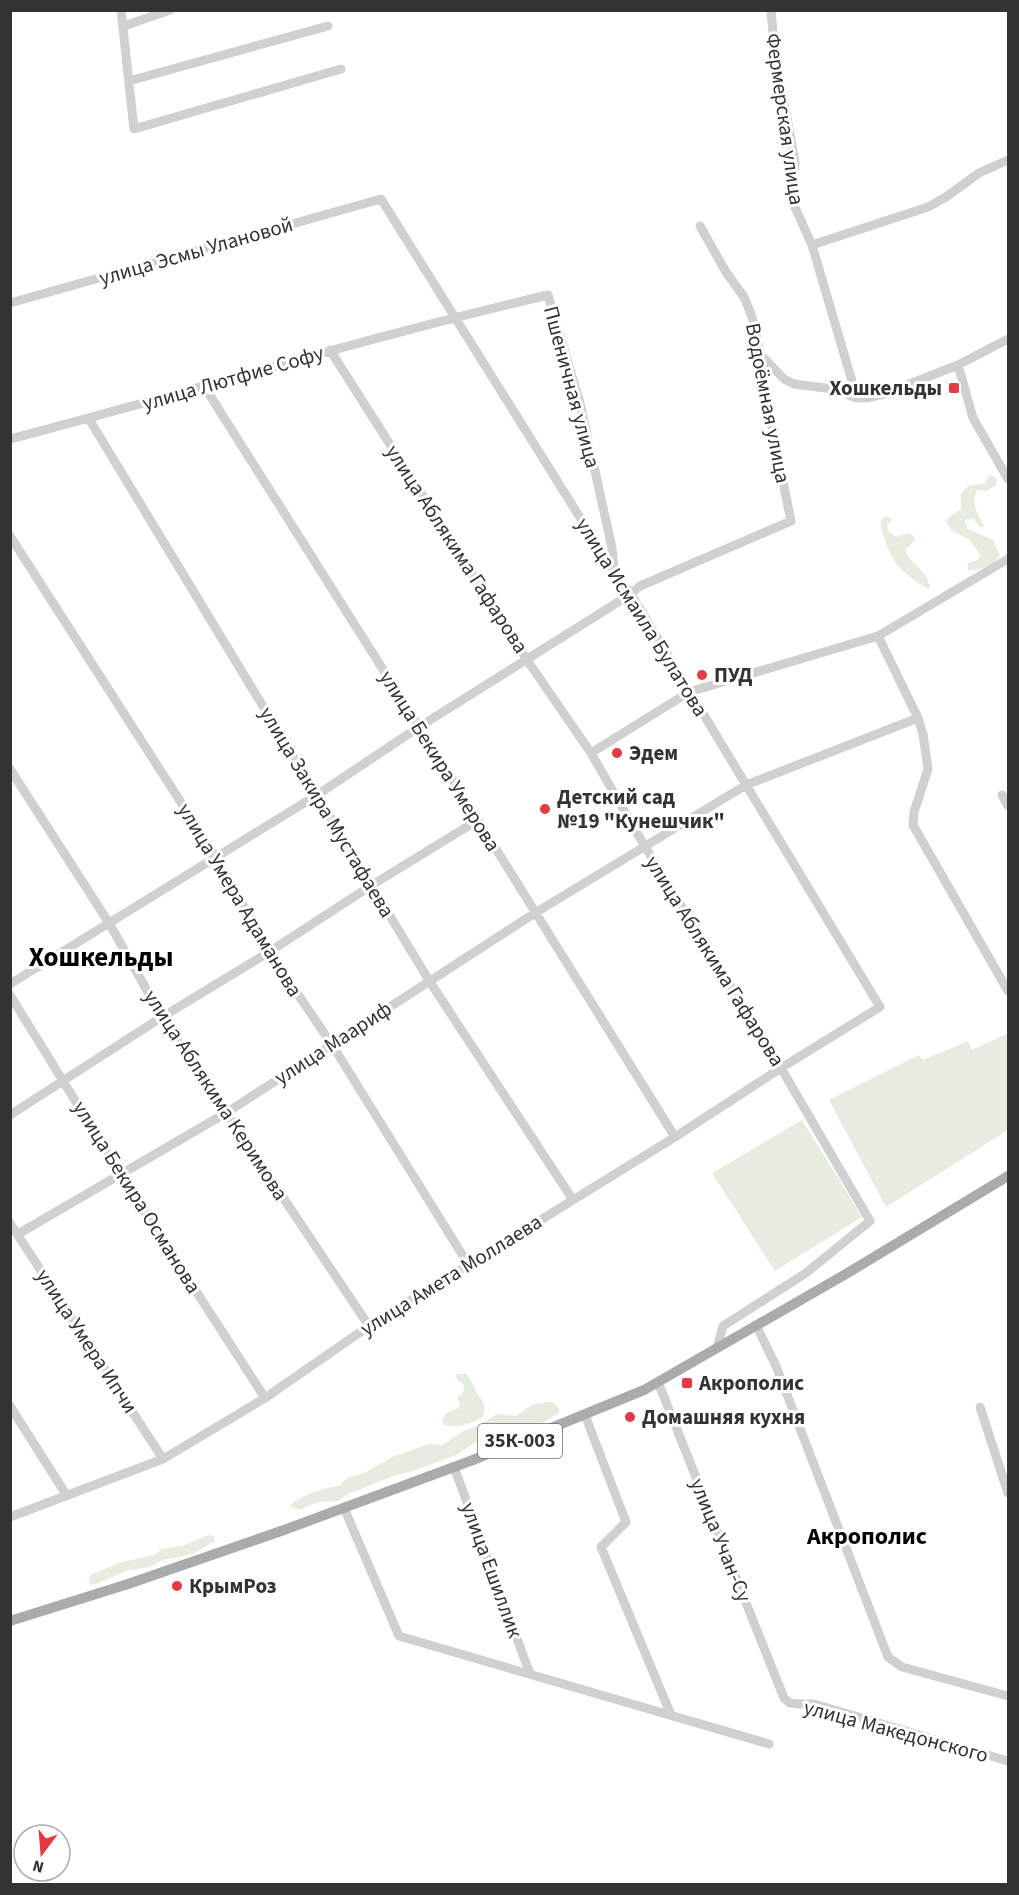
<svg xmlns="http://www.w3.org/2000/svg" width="1019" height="1895" font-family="'Source Sans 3',sans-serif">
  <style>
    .green { fill: #e6ecdf }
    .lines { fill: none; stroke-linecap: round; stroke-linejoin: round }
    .minor { stroke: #d0d0d0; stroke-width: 9 }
    .major { stroke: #ababab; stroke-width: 10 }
    .poi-dot { fill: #e63946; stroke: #fff; stroke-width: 2 }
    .labels { text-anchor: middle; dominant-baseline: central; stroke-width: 6; stroke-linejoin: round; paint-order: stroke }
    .shield { fill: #fff; stroke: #707070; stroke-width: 1.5 }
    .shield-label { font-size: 20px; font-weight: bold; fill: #333 }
    .street-label { font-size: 21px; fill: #333; stroke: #fff }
    .poi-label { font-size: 21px; font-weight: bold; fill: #333; stroke: #fff; text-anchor: start }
    .quarter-label { font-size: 24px; font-weight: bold; fill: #000; stroke: #fff }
    .district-label { font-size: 27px; font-weight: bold; fill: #000; stroke: #fff }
  </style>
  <rect width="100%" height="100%" fill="#fff"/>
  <path class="green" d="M 991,475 L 997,479 L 996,485 L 987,491 L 977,490 C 970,505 979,514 984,527 L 980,527 L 973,519 L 966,519 L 965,523 L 968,529 L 993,540 L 1000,555 C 994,565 980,571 968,570 L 968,563 L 978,560 L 980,554 L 969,539 L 952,531 L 946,522 L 947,519 L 961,509 L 961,494 L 968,486 L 985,483 L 988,476 Z
    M 887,516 L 892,520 L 887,525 L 888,531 L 896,537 L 909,533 L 914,536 L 915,540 L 905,550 C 911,564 927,571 930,586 L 929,589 C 924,588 903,572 899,567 C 892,560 878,528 881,519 Z
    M 1008,1033 L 1008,1130 L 886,1207 L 829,1100 L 919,1055 L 923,1060 L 968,1041 L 972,1050 Z
    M 802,1120 L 862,1217 L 775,1271 L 712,1173 Z
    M 456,1374 L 466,1374 C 472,1380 473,1386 477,1393 C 483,1402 487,1405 483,1417 C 472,1423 454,1431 442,1423 C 442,1413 451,1411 459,1408 L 460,1403 L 457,1398 L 464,1391 L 464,1386 L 457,1379 Z
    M 547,1402 L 552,1402 L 559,1408 L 559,1413 L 538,1426 L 473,1444 L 456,1455 L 413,1471 L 393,1476 L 346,1495 L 338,1501 L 318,1502 L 299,1510 L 290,1506 C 297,1496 327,1487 339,1486 L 347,1478 L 366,1472 L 392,1457 L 429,1444 L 443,1445 L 463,1431 L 477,1426 L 497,1414 L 516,1416 L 532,1405 Z
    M 209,1535 L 214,1536 L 215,1541 L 193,1554 L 163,1560 L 149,1567 L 129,1570 L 96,1584 L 91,1585 L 89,1580 L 90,1575 L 122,1562 L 154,1555 L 162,1549 L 182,1546 Z"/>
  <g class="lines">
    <path class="minor" d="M 121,10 L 134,129 L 341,69
      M 771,10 L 774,46 L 795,162 L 793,203 L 812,245 L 857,398
      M 124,26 L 170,10
      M 129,81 L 328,26
      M 812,245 L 928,207 L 946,197 L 979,173 L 1008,160
      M 10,303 L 381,199 L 614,572 L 631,594 L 880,1007 L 781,1068 L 675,1137 L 369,1326 L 265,1398 L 163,1459 L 10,1517
      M 330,350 L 527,660 L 591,753 L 644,845 L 781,1068 L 870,1221 L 806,1273 L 723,1326 L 717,1348
      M 761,355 L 784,379 L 794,384 L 833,389 L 857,398 L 866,398 L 884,394 L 958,365 L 1008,339
      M 958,365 L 973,418 L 1008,479
      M 204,386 L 478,820 L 675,1137
      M 89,419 L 430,982 L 573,1200
      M 10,439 C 190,392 367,337 548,295 L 580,403 L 612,548 L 614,571
      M 10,536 L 216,857 L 269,952 L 331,1043 L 468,1264
      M 878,636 L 918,718 L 923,734 L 928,769 L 914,812 L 913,825 L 1008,991
      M 591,753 L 689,692 L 878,636 L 1008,559
      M 10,769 L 109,923 L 162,1017 L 369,1326
      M 1002,795 L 1008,806
      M 10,984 L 317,795 L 419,727 L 631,594 L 640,586 L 791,521 L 765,393 L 757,335 L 751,314 L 744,297 L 726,272 L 700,226
      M 10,995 L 121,1175 L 265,1398
      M 10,1115 L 162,1017 L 269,952 L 372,885 L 478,820
      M 10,1223 L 163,1459
      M 18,1234 L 226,1113 L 535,913 L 746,785 L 918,718
      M 756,1325 L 776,1366 L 888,1657 L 902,1667 L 1008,1696
      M 658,1382 L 784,1698 L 790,1703 L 799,1704 L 814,1704 L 1008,1761
      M 10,1406 L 67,1496
      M 980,1407 L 1008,1493
      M 585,1415 L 626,1522 L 601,1547 L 671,1715
      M 454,1467 L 530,1674
      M 344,1508 L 399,1636 L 769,1744"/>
    <path class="major" d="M 10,1621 L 128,1584 L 284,1530 L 473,1460 L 644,1390 L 846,1274 L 1008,1176"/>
  </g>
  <g class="poi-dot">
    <rect x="948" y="382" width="12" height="12" rx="3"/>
    <circle cx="702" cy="675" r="6"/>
    <circle cx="617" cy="753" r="6"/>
    <circle cx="545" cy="809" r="6"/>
    <rect x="681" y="1377" width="12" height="12" rx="3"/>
    <circle cx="630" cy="1417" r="6"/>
    <circle cx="177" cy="1586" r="6"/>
  </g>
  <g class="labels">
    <rect class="shield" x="478" y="1424" width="84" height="34" rx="4.5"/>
    <g class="shield-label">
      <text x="520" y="1441">35К-003</text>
    </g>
    <g class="street-label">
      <text transform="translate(785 119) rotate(82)">Фермерская улица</text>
      <text transform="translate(196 251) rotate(-16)">улица Эсмы Улановой</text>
      <text transform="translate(233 378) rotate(-16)">улица Лютфие Софу</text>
      <text transform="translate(572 387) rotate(75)">Пшеничная улица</text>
      <text transform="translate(768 403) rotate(79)">Водоёмная улица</text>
      <text transform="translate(457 549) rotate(57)">улица Аблякима Гафарова</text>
      <text transform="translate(642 617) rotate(58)">улица Исмаила Булатова</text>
      <text transform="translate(440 761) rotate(58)">улица Бекира Умерова</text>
      <text transform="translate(327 812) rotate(59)">улица Закира Мустафаева</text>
      <text transform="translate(240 900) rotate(59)">улица Умера Адаманова</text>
      <text transform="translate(715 961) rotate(58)">улица Аблякима Гафарова</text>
      <text transform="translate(333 1043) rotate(-33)">улица Маариф</text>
      <text transform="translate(216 1095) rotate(57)">улица Аблякима Керимова</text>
      <text transform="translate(137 1197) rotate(58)">улица Бекира Османова</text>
      <text transform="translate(451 1275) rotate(-32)">улица Амета Моллаева</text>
      <text transform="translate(87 1341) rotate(57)">улица Умера Ипчи</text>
      <text transform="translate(721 1540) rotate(68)">улица Учан-Су</text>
      <text transform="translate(492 1570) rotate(70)">улица Ешиллик</text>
      <text transform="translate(896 1731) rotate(15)">улица Македонского</text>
    </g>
    <g class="poi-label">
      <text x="942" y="388" text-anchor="end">Хошкельды</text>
      <text x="714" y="675">ПУД</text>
      <text x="629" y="753">Эдем</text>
      <text x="557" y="797">Детский сад<tspan x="557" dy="24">№19 "Кунешчик"</tspan></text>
      <text x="699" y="1383">Акрополис</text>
      <text x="642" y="1417">Домашняя кухня</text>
      <text x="189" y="1586">КрымРоз</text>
    </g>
    <g class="quarter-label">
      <text x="867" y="1536">Акрополис</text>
    </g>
    <g class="district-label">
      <text x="101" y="957">Хошкельды</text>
    </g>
  </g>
  <rect width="1019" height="1895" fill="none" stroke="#333333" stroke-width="24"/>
  <g transform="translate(42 1853) rotate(196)"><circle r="28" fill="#ffffff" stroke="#adadad" stroke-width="1.5"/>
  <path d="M0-4.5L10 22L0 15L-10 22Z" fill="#e63946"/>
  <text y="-9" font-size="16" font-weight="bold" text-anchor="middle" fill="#333333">N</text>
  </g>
</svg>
